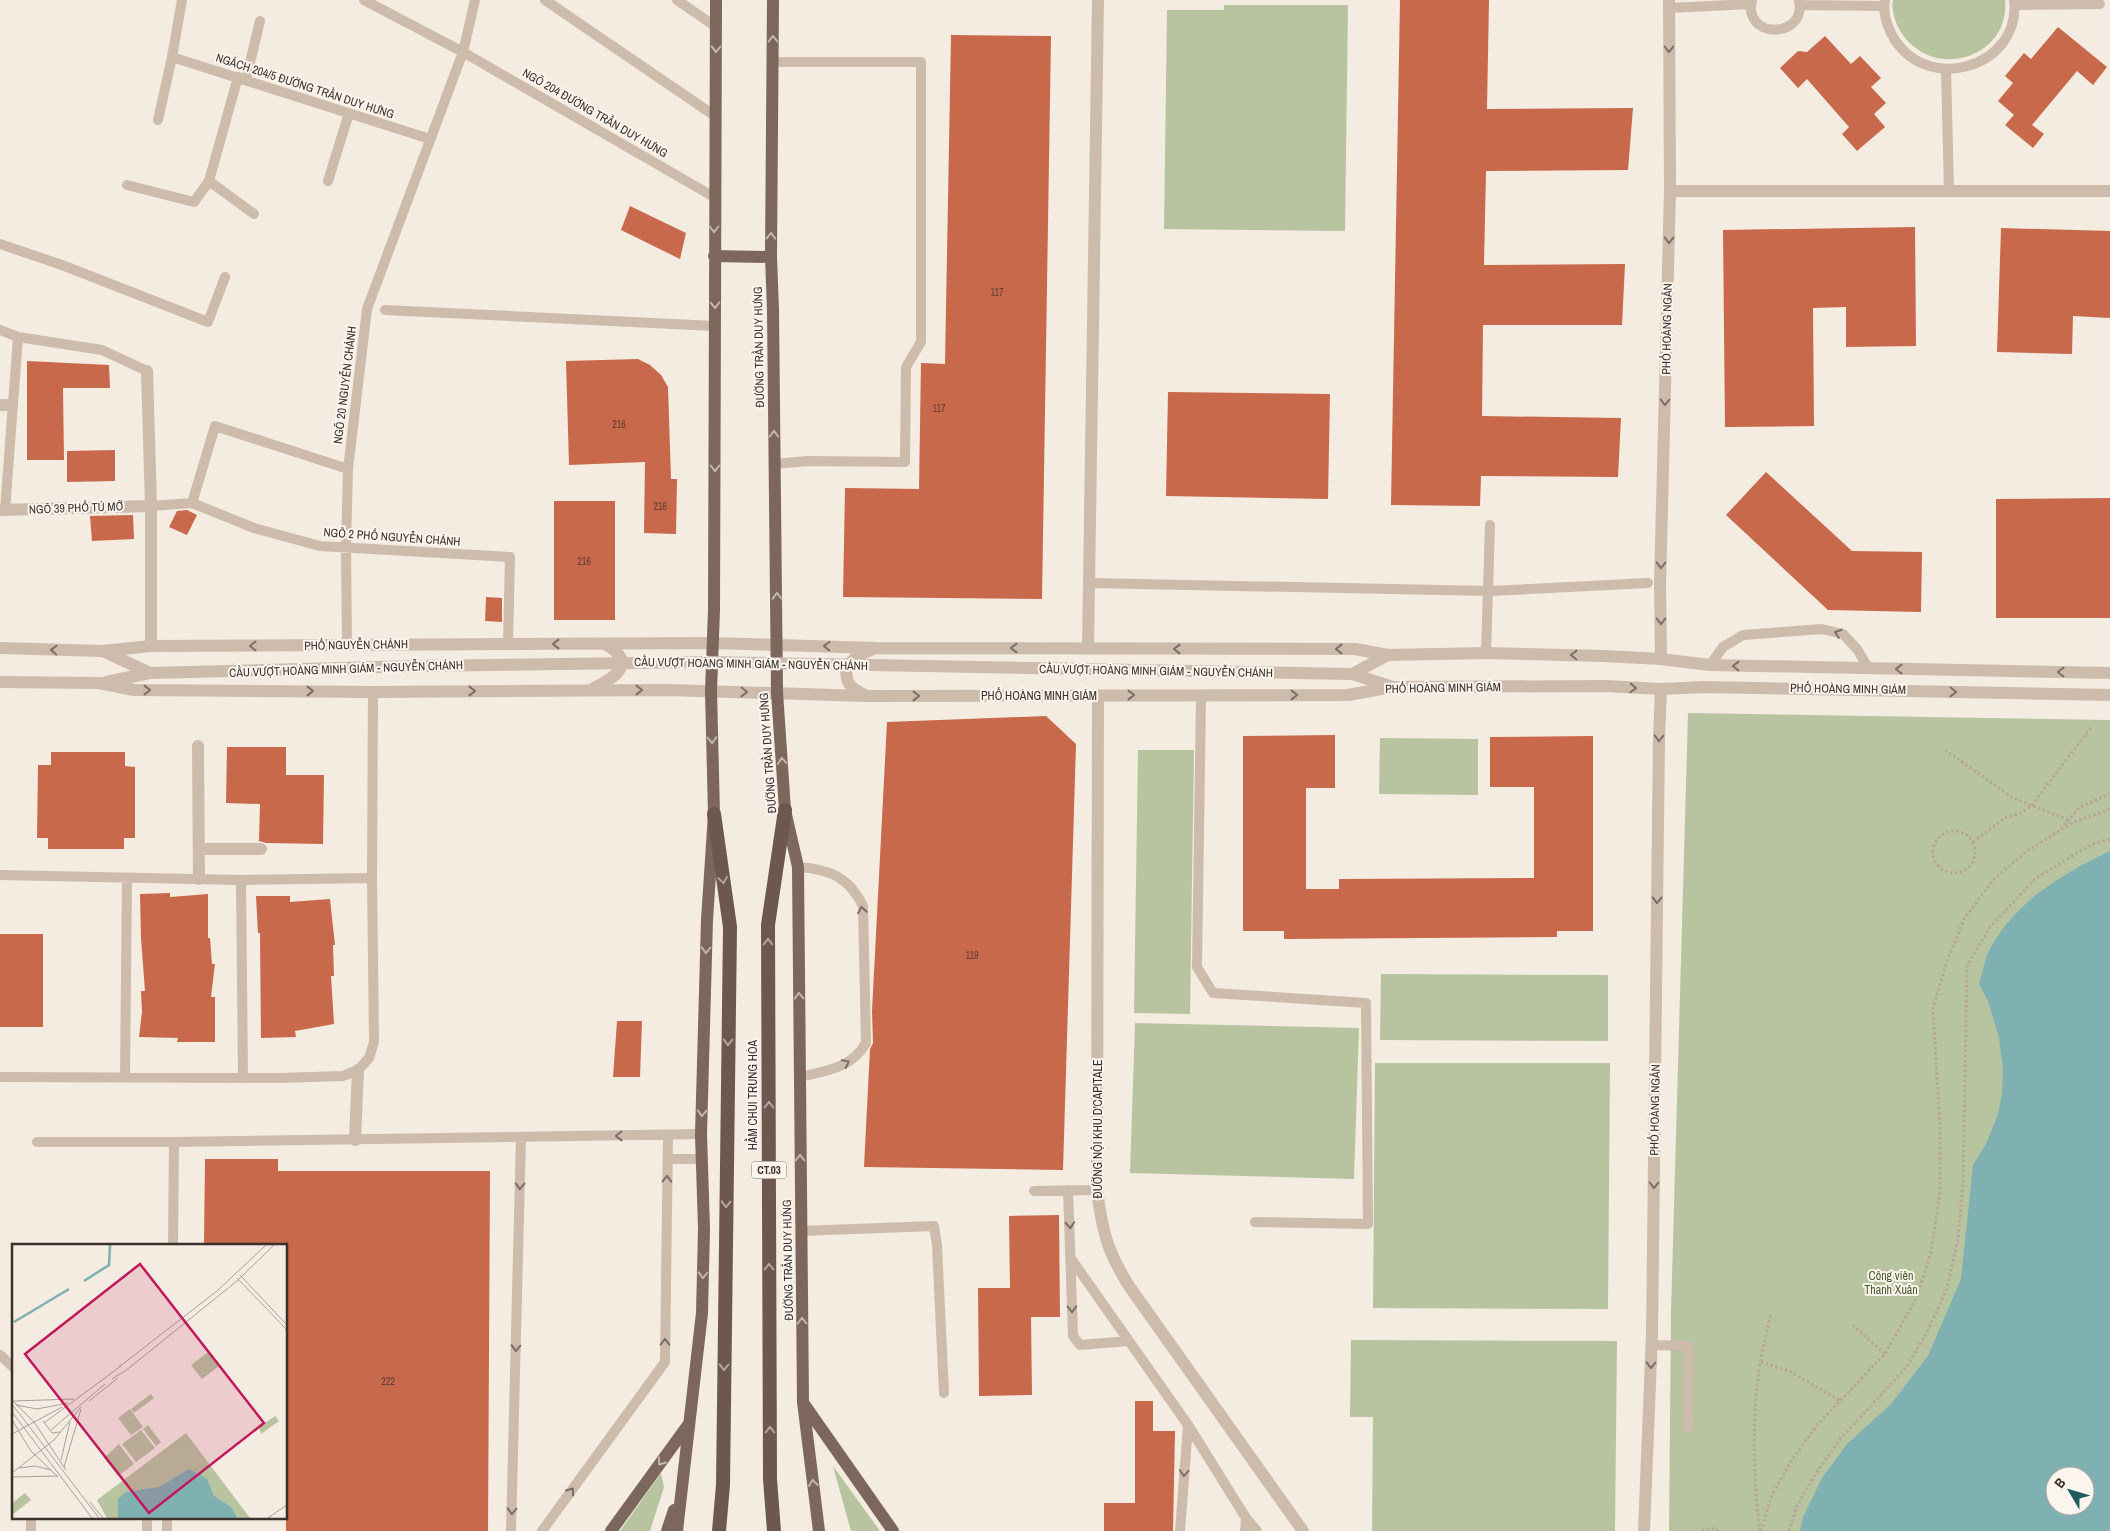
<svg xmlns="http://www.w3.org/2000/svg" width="2110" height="1531" font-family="'Archivo Narrow',sans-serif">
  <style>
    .green { fill: #b8c4a0; fill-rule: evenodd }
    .water { fill: #7fb0b2; fill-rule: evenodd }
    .building { fill: #c8694b }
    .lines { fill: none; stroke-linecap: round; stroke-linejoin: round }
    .path { stroke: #b9a596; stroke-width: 3; stroke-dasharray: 2.5 2.5; stroke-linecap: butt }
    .service { stroke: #cdbbac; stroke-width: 10 }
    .minor { stroke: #cdbbac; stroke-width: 12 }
    .tertiary { stroke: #cdbbac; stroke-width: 12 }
    .primary { stroke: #7d675c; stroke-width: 12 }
    .trunk { stroke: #6c584f; stroke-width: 14 }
    .tertiary-bridge { stroke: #cdbbac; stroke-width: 12 }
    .oneway { stroke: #c2b5ac }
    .oneway2 { stroke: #7d6f65 }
    .oneway3 { stroke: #b4a69e }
    .labels { text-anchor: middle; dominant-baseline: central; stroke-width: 4; stroke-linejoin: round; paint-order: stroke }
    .number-label { font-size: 10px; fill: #5e3e33 }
    .shield { fill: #fbf5ee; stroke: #756b66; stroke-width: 1 }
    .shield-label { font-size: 11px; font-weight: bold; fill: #3b302b }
    .street-label { font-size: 12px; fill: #3b302b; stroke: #fbf5ee }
    .park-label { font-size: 12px; fill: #4a5a2e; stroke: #fbf5ee }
    .inset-river { fill: none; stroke: #7fb0b2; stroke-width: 2.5 }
    .inset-road { fill: none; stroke: #aaa098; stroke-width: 1 }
    .view { fill: #c2185b; fill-opacity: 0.15; stroke: #c2185b; stroke-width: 2.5 }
    .inset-edge { fill: none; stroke: #3b302b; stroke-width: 2.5 }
  </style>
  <rect width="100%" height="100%" fill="#f4ebe1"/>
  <path class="green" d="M 1893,0 L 2005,0 C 2011,58 1931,84 1899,29 C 1895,21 1891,9 1893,0 Z
    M 1224,5 L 1348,5 L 1345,231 L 1164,229 L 1167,10 L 1224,10 Z
    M 1688,713 L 2110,720 L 2110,1531 L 1669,1531 L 1671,1312 ZM 2055,1476 L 2085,1476 L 2085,1506 L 2055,1506 Z
    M 1380,738 L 1478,739 L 1478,795 L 1379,794 Z
    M 1138,750 L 1194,750 L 1190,1014 L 1134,1013 Z
    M 1381,974 L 1608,975 L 1608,1041 L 1380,1040 Z
    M 1135,1023 L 1359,1028 L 1354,1179 L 1130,1173 Z
    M 1375,1063 L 1610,1063 L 1608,1309 L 1373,1308 Z
    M 1351,1340 L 1617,1341 L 1615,1531 L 1372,1531 L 1373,1417 L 1350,1417 Z
    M 833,1466 L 880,1531 L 851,1531 Z
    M 661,1473 L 664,1487 L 650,1531 L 620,1531 Z"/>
  <path class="water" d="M 2110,851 L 2110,1531 L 1800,1531 L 1803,1517 L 1822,1478 L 1847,1444 L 1891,1404 L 1928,1356 L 1961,1279 L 1973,1165 L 1986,1144 L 1998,1114 L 2002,1094 L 2003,1070 L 1999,1038 L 1988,1001 L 1979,984 C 1983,972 1985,957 1991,947 C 2017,900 2064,873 2110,851 ZM 2055,1476 L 2085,1476 L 2085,1506 L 2055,1506 Z"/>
  <path class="building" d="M 1400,0 L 1489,0 L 1487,109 L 1633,108 L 1628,170 L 1486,171 L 1484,265 L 1625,264 L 1622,325 L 1483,325 L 1482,416 L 1621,418 L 1618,477 L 1481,476 L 1480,506 L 1391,505 Z
    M 2058,27 L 2107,67 L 2093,85 L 2077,71 L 2032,125 L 2044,134 L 2033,148 L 2005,125 L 2014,115 L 1998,101 L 2013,83 L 2005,76 L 2024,53 L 2031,59 Z
    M 951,35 L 1051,36 L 1042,599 L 843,597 L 845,488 L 919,489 L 921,363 L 945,364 Z
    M 1825,36 L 1851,64 L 1860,56 L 1881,78 L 1871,87 L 1886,103 L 1874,114 L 1885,127 L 1857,151 L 1842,134 L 1849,127 L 1807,79 L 1798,88 L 1780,68 L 1798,51 L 1807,52 Z
    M 630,206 L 686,233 L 680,259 L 621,230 Z
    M 1915,227 L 1916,346 L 1846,347 L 1846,307 L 1813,308 L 1814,426 L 1725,427 L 1723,230 Z
    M 2001,228 L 2110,231 L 2110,318 L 2073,316 L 2072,354 L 1997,352 Z
    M 638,359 L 650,365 L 661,375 L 668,387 L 671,479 L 677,479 L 676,534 L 644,533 L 645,462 L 569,465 L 566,361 Z
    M 27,361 L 109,365 L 110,388 L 63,388 L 64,460 L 27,460 Z
    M 1168,392 L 1330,394 L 1328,499 L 1166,496 Z
    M 115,450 L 115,481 L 67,482 L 67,451 Z
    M 1766,472 L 1852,551 L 1922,552 L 1921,612 L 1828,610 L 1726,515 Z
    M 2110,498 L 2110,618 L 1996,618 L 1996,499 Z
    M 554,501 L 615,501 L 615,620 L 554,620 Z
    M 187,510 L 197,515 L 187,535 L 169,527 L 177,511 Z
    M 133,515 L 134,539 L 92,541 L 90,516 Z
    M 486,597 L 502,598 L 502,622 L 485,621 Z
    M 1046,716 L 1076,744 L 1063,1170 L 864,1167 L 870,1049 L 873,1043 L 872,1011 L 887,722 Z
    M 1335,735 L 1335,788 L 1306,788 L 1306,889 L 1339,889 L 1339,879 L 1534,878 L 1534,787 L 1490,787 L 1490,737 L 1593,736 L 1593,931 L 1557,931 L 1557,937 L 1284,939 L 1284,931 L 1243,931 L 1243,736 Z
    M 227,747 L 286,747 L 286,775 L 324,775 L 323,844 L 266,843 L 259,841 L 260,804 L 226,803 Z
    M 51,752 L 125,752 L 125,766 L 135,767 L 135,838 L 124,838 L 124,849 L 48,849 L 48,838 L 37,838 L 38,765 L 51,765 Z
    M 170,893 L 170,897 L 208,894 L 208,938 L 210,938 L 212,964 L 215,964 L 211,997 L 215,997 L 215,1042 L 177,1042 L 178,1038 L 139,1037 L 142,1012 L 141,991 L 145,991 L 141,938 L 140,894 Z
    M 256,896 L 290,896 L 290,902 L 330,899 L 335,945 L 333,945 L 334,976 L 331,976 L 334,1024 L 295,1031 L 296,1037 L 261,1038 L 260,933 L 258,933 Z
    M 0,934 L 43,934 L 43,1027 L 0,1027 Z
    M 617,1021 L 642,1021 L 640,1077 L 613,1077 Z
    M 205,1159 L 278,1159 L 278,1171 L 490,1171 L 488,1531 L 286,1531 L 286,1245 L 204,1245 Z
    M 1059,1215 L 1060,1317 L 1031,1317 L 1032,1395 L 979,1396 L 978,1288 L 1010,1288 L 1009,1216 Z
    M 1135,1401 L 1153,1401 L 1153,1431 L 1175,1431 L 1173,1531 L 1104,1531 L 1104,1503 L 1135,1503 Z"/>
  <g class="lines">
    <path class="path" d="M 1945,750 L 2013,798 L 2069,820
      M 2061,829 L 2080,807 L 2110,794
      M1933 852a21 21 0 1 1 42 0a21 21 0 1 1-42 0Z
      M 1973,842 L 2005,818 L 2021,813 L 2032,805 L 2092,726
      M 1853,1325 L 1885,1354
      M 1761,1362 L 1789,1371 L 1841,1401
      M 1702,1531 L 1710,1528 L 1719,1531
      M 1760,1531 C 1753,1479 1752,1422 1759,1370 C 1762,1351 1767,1332 1771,1313
      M 1761,1531 L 1772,1495 L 1791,1461 L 1818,1424 L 1885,1354 L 1917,1297 L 1931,1252 L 1940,1193 L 1940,1127 L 1933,1008 L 1947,961 L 1964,919 L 1994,879 L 2027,851 L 2074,822 L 2110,809
      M 1789,1531 L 1797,1506 L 1818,1470 L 1841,1438 L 1906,1368 L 1926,1334 L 1946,1291 L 1958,1239 L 1963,1183 L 1967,966 L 1990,927 L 2036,878 L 2092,844 L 2110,839"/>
    <path class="service" d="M 364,0 L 463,52 L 714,197
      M 545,0 L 715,116
      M 677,0 L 716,27
      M 1752,0 C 1742,39 1807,40 1799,0
      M 1885,0 C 1883,11 1886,23 1891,33 C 1923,97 2022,68 2014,0
      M 1800,5 L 1884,6
      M 2015,5 L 2100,4
      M 1669,8 L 1751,4
      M 172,57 L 430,139
      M 773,62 L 921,62 L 921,342 L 906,367 L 905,462 L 808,461 L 774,464
      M 1946,70 L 1949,191
      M 238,77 L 209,181 L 254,214
      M 246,79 L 260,21
      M 158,120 L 172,57 L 182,0
      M 328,181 L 349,113
      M 127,185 L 194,202 L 209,181
      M 0,244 L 62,265 L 208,322 L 225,277
      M 385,310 L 715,326
      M 0,330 L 18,337 L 5,510
      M 18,337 L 102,350 L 147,371
      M 192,503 L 215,426 L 348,469
      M 151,506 L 192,503 L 254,528 L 320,546 L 510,557 L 508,644
      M 1089,583 L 1489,591 L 1648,583
      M 347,644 L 346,548 L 348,469 L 367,309 L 463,52 L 475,0
      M 1486,653 L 1490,525
      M 1710,665 L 1723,647 L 1743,635 L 1822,629 L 1843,634 L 1857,649 L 1869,669
      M 1201,696 L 1197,967 L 1213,993 L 1366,1003 L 1368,1224 L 1255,1222
      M 798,867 C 829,869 849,877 863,906 L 866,1043 C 852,1068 826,1071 800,1077
      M 0,875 L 241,880 L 372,878
      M 241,880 L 243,1078
      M 0,1077 L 279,1078 L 343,1076 L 358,1070 L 369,1058 L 374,1042 L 372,878 L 373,692
      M 125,1077 L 127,878
      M 37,1142 L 174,1142 L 701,1134
      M 668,1159 L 702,1159
      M 1068,1190 L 1073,1336 L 1080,1345 L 1129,1341
      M 1034,1191 L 1097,1190
      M 801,1231 L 934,1226 L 937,1245 L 944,1393
      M 173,1245 L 174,1142
      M 1072,1260 L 1188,1425 L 1246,1518 L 1257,1531
      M 1651,1345 L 1689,1346 L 1688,1428
      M 0,1355 L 14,1368
      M 31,1531 L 31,1517
      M 147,1531 L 147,1517
      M 167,1531 L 167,1517
      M 511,1531 L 521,1137
      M 542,1531 L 665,1362 L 668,1135
      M 1180,1531 L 1188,1425
      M 1245,1531 L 1246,1518"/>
    <path class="minor" d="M 1670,191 L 2110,191
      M 147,371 L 151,506 L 151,646
      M 0,405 L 12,405
      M 0,510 L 151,506
      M 1088,648 L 1098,0
      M 1098,695 L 1097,1190 C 1102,1230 1107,1251 1129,1286 L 1303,1531
      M 198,746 L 199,879
      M 199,849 L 261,849
      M 355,1140 L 358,1070"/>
    <path class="tertiary" d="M 0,648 L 103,651 L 151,646 L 712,643 L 875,648 L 1355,649 L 1388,655 L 1486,653 L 1604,656 L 1661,659 L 1710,665 L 2110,673
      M 103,651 L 150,673
      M 1661,659 L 1660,584 L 1670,191 L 1669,0
      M 1352,674 L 1390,686
      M 1352,674 L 1388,655
      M 0,682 L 99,683 L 134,690 L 373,692 L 668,690 L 867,696 L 1348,695 L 1392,687 L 1605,686 L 1661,689 L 1704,687 L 2110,695
      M 106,682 L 150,673
      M 594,688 C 617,677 637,662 605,644
      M 865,695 C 849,687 846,684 846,667 L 857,656 L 871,650
      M 1644,1531 L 1652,1334 L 1659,738 L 1661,689"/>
    <path class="primary" d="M 773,0 L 771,257 L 773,310 L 777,692 L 785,810 L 798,867 L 803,1402 L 819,1531
      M 714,256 L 771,257
      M 804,1404 L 893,1531
      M 611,1531 L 688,1425
      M 667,1531 L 674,1510
      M 677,1531 L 702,1313 L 704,1229 L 701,1134 L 707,920 L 714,814 L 711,691 L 714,610 L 716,0"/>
    <path class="trunk" d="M 714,814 L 730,927 L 723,1485 L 719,1531
      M 774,1531 L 770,1479 L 768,925 L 785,810"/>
    <path class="tertiary-bridge" d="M 150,673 L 418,666 L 708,662 L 1352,674"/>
  </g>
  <defs><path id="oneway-chevron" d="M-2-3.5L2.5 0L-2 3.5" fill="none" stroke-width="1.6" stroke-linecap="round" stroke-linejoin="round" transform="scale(1.25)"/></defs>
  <g class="oneway">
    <use href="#oneway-chevron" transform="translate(773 39) rotate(-90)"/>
    <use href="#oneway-chevron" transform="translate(716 49) rotate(91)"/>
    <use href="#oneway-chevron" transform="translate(714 229) rotate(90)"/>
    <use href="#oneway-chevron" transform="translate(771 236) rotate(-89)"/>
    <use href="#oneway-chevron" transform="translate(715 305) rotate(89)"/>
    <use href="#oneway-chevron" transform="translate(774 434) rotate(-90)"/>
    <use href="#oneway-chevron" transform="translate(715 468) rotate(90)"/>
    <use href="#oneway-chevron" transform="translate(777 596) rotate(-91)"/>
    <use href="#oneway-chevron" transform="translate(712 740) rotate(89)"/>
    <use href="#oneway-chevron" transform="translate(782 761) rotate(-94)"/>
    <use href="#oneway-chevron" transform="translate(706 950) rotate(92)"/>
    <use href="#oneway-chevron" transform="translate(799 996) rotate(-91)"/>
    <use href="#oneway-chevron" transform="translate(702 1113) rotate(92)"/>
    <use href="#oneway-chevron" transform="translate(800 1158) rotate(-90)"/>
    <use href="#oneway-chevron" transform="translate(703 1275) rotate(92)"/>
    <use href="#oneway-chevron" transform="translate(802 1321) rotate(-91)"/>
    <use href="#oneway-chevron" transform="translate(661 1462) rotate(126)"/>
    <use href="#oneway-chevron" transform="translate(813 1483) rotate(-97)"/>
  </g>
  <g class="oneway2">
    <use href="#oneway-chevron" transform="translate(1669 49) rotate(90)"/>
    <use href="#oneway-chevron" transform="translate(1669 240) rotate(91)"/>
    <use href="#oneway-chevron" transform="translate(1665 402) rotate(91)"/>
    <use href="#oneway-chevron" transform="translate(1661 565) rotate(91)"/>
    <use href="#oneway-chevron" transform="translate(1661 621) rotate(90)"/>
    <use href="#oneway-chevron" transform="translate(1838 633) rotate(-160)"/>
    <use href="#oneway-chevron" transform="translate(556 644) rotate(-180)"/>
    <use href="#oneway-chevron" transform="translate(253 646) rotate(-180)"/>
    <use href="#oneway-chevron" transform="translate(827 646) rotate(-178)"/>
    <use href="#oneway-chevron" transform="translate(1014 648) rotate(180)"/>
    <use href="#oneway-chevron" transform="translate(1177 649) rotate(-180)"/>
    <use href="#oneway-chevron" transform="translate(1339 649) rotate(-180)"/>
    <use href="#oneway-chevron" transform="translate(54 650) rotate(-178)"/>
    <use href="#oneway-chevron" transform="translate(1574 655) rotate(-179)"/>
    <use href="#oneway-chevron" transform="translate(1736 666) rotate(-179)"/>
    <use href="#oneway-chevron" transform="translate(1899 669) rotate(-179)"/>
    <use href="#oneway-chevron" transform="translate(2061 672) rotate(-179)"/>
    <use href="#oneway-chevron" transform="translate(1633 688) rotate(3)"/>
    <use href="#oneway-chevron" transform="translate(147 690)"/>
    <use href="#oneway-chevron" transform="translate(639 690)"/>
    <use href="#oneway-chevron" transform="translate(310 691)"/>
    <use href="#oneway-chevron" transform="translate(472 691)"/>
    <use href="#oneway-chevron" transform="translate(744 692) rotate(1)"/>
    <use href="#oneway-chevron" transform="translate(1953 692) rotate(1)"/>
    <use href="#oneway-chevron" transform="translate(1131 695)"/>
    <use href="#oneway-chevron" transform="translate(1294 695)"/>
    <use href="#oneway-chevron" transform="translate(916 696)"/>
    <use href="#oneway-chevron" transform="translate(1659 738) rotate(92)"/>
    <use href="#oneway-chevron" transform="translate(1657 900) rotate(91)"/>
    <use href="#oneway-chevron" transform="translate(862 910) rotate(-99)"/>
    <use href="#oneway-chevron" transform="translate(846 1063) rotate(-27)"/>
    <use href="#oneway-chevron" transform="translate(619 1136) rotate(179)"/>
    <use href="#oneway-chevron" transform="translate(667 1179) rotate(-89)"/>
    <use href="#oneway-chevron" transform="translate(1654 1185) rotate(91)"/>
    <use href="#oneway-chevron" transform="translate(520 1186) rotate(91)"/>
    <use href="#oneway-chevron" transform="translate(1070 1225) rotate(87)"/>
    <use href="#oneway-chevron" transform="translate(1072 1309) rotate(89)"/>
    <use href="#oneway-chevron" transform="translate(665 1342) rotate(-89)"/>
    <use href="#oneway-chevron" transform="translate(516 1348) rotate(92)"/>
    <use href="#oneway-chevron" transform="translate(1651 1365) rotate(92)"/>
    <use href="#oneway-chevron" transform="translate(1184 1473) rotate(94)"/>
    <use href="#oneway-chevron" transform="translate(571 1491) rotate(-54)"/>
    <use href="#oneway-chevron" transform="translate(512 1511) rotate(92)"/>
  </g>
  <g class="oneway3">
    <use href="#oneway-chevron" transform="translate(723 880) rotate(82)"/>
    <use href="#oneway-chevron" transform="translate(768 942) rotate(-90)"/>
    <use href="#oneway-chevron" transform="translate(728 1042) rotate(91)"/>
    <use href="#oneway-chevron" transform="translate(769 1105) rotate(-90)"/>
    <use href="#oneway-chevron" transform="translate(726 1204) rotate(91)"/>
    <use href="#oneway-chevron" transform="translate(769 1267) rotate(-90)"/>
    <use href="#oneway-chevron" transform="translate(724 1367) rotate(91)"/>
    <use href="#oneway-chevron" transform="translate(770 1430) rotate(-90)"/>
  </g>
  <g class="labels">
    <g class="number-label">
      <text x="997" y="292">117</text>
      <text x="939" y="408">117</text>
      <text x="619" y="424">216</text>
      <text x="660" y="506">216</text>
      <text x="584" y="561">216</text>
      <text x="972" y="955">119</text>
      <text x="388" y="1381">222</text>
    </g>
    <rect class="shield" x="751.5" y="1161.5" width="35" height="17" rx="4"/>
    <g class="shield-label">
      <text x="769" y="1170">CT.03</text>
    </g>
    <g class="street-label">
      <text transform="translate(305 86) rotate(18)">NGÁCH 204/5 ĐƯỜNG TRẦN DUY HƯNG</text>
      <text transform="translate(595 113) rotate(30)">NGÕ 204 ĐƯỜNG TRẦN DUY HƯNG</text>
      <text transform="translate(1667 329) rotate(-89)">PHỐ HOÀNG NGÂN</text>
      <text transform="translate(759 347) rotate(-91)">ĐƯỜNG TRẦN DUY HƯNG</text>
      <text transform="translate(345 385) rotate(-83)">NGÕ 20 NGUYỄN CHÁNH</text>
      <text transform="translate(76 508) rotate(-2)">NGÕ 39 PHỐ TÚ MỠ</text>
      <text transform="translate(392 537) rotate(4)">NGÕ 2 PHỐ NGUYỄN CHÁNH</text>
      <text transform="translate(356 645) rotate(-1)">PHỐ NGUYỄN CHÁNH</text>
      <text transform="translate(751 664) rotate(1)">CẦU VƯỢT HOÀNG MINH GIÁM - NGUYỄN CHÁNH</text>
      <text transform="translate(346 669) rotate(-2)">CẦU VƯỢT HOÀNG MINH GIÁM - NGUYỄN CHÁNH</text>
      <text transform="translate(1156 671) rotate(1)">CẦU VƯỢT HOÀNG MINH GIÁM - NGUYỄN CHÁNH</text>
      <text transform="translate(1443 688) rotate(-1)">PHỐ HOÀNG MINH GIÁM</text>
      <text transform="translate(1848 689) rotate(1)">PHỐ HOÀNG MINH GIÁM</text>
      <text x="1039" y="696">PHỐ HOÀNG MINH GIÁM</text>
      <text transform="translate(768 753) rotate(-94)">ĐƯỜNG TRẦN DUY HƯNG</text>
      <text transform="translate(753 1095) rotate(-90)">HẦM CHUI TRUNG HÒA</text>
      <text transform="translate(1655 1110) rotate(-89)">PHỐ HOÀNG NGÂN</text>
      <text transform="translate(1098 1129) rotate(-90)">ĐƯỜNG NỘI KHU D'CAPITALE</text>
      <text transform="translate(788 1260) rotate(-91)">ĐƯỜNG TRẦN DUY HƯNG</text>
    </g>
    <g class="park-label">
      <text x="1891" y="1276">Công viên<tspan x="1891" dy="14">Thanh Xuân</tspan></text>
    </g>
  </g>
  <g transform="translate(12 1244)">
    <rect width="275" height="275" fill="#f4ebe1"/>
    <path d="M 196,108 L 207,122 L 190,135 L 179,121 ZM 139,150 L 142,154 L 122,169 L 119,165 ZM 118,165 L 131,183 L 119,191 L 106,174 ZM 263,172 L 267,177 L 249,190 L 247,183 ZM 136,181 L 149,198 L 144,202 L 131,185 ZM 129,186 L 143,204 L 124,218 L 110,200 ZM 174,189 L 238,274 L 95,274 L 85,256 ZM 107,200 L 122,220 L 106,232 L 92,214 ZM 13,249 L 19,256 L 0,271 L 0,259 Z" fill="#b8c4a0"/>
    <path d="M 177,225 L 195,235 L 202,252 L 219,263 L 225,274 L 106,274 L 106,255 L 114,248 L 147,243 Z" fill="#7fb0b2"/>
    <path class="inset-river" d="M 72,37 L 97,21 L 98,1M 2,78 L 57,45"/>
    <path class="inset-road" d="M 228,31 L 275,81M 225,34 L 275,86M 107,123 L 205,47 L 254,1M 112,128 L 225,37 L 262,1M 100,135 L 113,127M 0,156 L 22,178 L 54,226M 1,157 L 62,155M 77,157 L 106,134M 0,160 L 87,274M 4,161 L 25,165 L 56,159M 0,168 L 80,274M 0,176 L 19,207 L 46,233M 31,177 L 40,189 L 48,188M 32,179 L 109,122M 39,186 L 93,140M 0,190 L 50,163M 49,216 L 58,178M 52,223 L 69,165M 7,224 L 23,222 L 39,226M 0,229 L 42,196 L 69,163M 0,233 L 46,232M 78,258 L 91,274M 256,274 L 275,261"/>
    <path class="view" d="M 128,20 L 252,179 L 137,269 L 13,110 Z"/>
    <rect width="275" height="275" class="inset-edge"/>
  </g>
  <g transform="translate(2070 1491) rotate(308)"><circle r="24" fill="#fbf5ee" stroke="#aea6a0"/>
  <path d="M0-4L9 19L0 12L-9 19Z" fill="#1f5a5e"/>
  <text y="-8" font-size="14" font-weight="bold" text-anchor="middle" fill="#3b302b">B</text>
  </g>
</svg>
